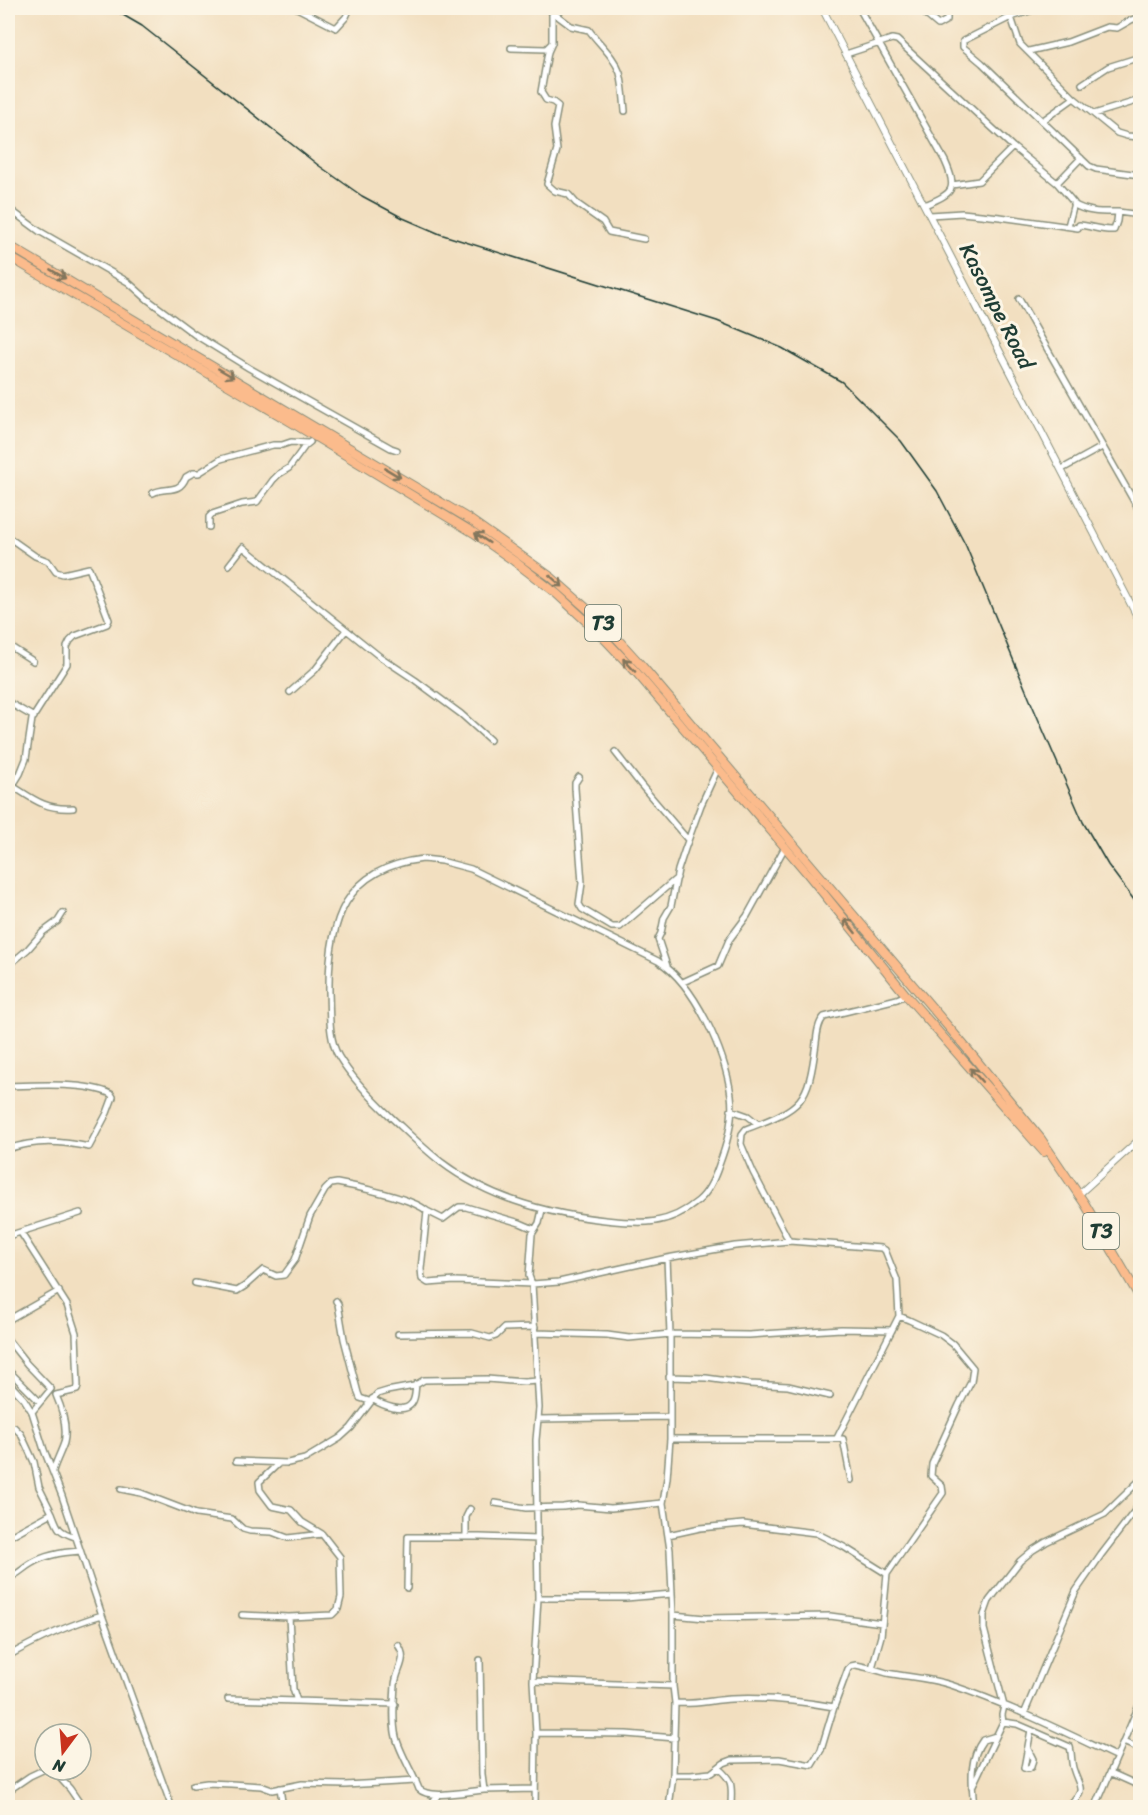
<svg xmlns="http://www.w3.org/2000/svg" width="1148" height="1815" font-family="Sriracha,sans-serif">
  <style>
    .lines { fill: none; stroke-linecap: round; stroke-linejoin: round }
    .minor-casing { stroke: #888e7a; stroke-width: 8 }
    .tertiary-casing { stroke: #888e7a; stroke-width: 8 }
    .trunk-casing { stroke: #888e7a; stroke-width: 10 }
    .minor { stroke: #fff; stroke-width: 5 }
    .tertiary { stroke: #fff; stroke-width: 6 }
    .trunk { stroke: #fbbb8c; stroke-width: 8 }
    .rail { stroke: #1f3d34; stroke-width: 1.5 }
    .oneway { stroke: #82765c }
    .labels { text-anchor: middle; dominant-baseline: central; stroke-width: 6; stroke-linejoin: round; paint-order: stroke }
    .shield { fill: #fcf5e5; stroke: #617469; stroke-width: 1.5 }
    .shield-label { font-size: 21px; font-weight: bold; fill: #1f3d34 }
    .street-label { font-size: 22px; fill: #1f3d34; stroke: #fcf5e5 }
  </style>
  <rect width="100%" height="100%" fill="#fcf5e5"/>
  <filter id="ink" filterUnits="userSpaceOnUse"><feTurbulence type="fractalNoise" baseFrequency=".0167" numOctaves="2"/><feDisplacementMap in="SourceGraphic" scale="12" xChannelSelector="R" yChannelSelector="G"/><feConvolveMatrix kernelMatrix="1 2 1 2 8 2 1 2 1" color-interpolation-filters="sRGB"/></filter>
  <filter id="wash" filterUnits="userSpaceOnUse"><feTurbulence type="fractalNoise" baseFrequency=".008" numOctaves="4" result="noise"/><feDisplacementMap in="SourceGraphic" scale="24" xChannelSelector="R" yChannelSelector="G"/><feGaussianBlur stdDeviation="1.35" result="paint"/><feColorMatrix in="noise" values="0 0 0 0 0 0 0 0 0 0 0 0 0 0 0 0 0 1.4 0 .05"/><feComposite in="paint" operator="in"/></filter>
  <g filter="url(#wash)">
    <rect width="100%" height="100%" fill="#f2dfc0"/>
  </g>
  <g filter="url(#ink)">
    <g class="lines">
      <g class="minor-casing">
        <path id="minor" d="M 297,8 L 336,28 L 346,17 L 350,8
          M 547,8 L 571,26 L 589,30 C 599,44 614,56 620,73 C 623,84 624,99 625,111
          M 859,8 L 945,161 C 958,190 953,193 925,205
          M 918,8 L 938,25 L 947,20 L 947,12 L 949,8
          M 1039,8 L 1011,17 L 963,41 L 963,47 L 982,63 L 1089,166 L 1096,169 L 1140,175
          M 1011,17 L 1020,44 L 1074,98 L 1117,133 L 1127,136 L 1140,137
          M 552,43 L 548,52 L 541,92 L 546,100 L 553,102 L 558,106 L 554,127 L 557,150 L 547,184 L 555,191 L 568,194 L 576,203 L 603,222 L 609,232 L 644,239
          M 511,48 L 546,49 L 552,43 L 552,8
          M 1029,51 L 1068,42 L 1107,27 L 1117,28 L 1131,20 L 1140,17
          M 846,54 L 892,39 L 897,40 L 1013,147 L 1057,183 L 1081,158
          M 1082,84 L 1108,67 L 1140,57
          M 1094,114 L 1140,100
          M 1042,121 L 1074,98
          M 1057,183 L 1074,203 L 1068,226
          M 952,185 L 979,181 L 1013,147
          M 1073,204 C 1088,213 1102,212 1118,212
          M 8,208 L 39,231 L 128,282 L 147,299 L 194,334 L 249,368 L 391,448 L 397,450
          M 930,215 L 962,213 L 1000,217 L 1078,228 L 1079,225 C 1091,226 1102,231 1114,230 L 1117,221 L 1118,212 L 1133,214 L 1140,228
          M 1019,299 L 1140,512
          M 1062,469 L 1102,447
          M 153,493 C 166,486 179,495 186,477 L 193,473 L 199,473 L 221,459 L 246,452 L 273,445 L 282,445 L 291,442 L 308,443
          M 209,527 L 209,517 L 212,514 L 242,504 L 257,502 L 273,480 L 279,474 L 289,468 L 305,446 L 310,442
          M 8,537 L 35,556 L 48,561 L 56,572 L 63,574 L 89,568 L 109,620 L 107,624 L 75,636 L 70,641 L 67,647 L 67,664 L 32,719 L 26,759 L 20,774 L 15,782 L 8,786
          M 229,565 L 243,547 L 379,656 L 415,680 L 461,714 L 490,740
          M 8,645 L 33,661
          M 290,692 L 315,670 L 346,630
          M 8,702 L 34,717
          M 615,752 L 641,785 L 688,840
          M 579,777 L 575,783 L 575,788 L 582,883 L 579,904 L 582,909 L 612,927 L 620,927 L 677,878
          M 11,785 C 33,799 45,810 73,808
          M 423,859 L 441,861 L 471,869 L 658,961 C 695,984 725,1052 731,1095 C 734,1117 727,1144 719,1165 C 715,1177 709,1192 698,1201 C 668,1226 642,1224 605,1220 C 548,1214 488,1198 441,1162 C 424,1149 408,1133 392,1118 C 373,1100 353,1080 339,1057 C 328,1039 330,1013 329,992 C 328,922 344,868 423,859 Z
          M 8,966 L 28,949 L 43,932 L 58,921 L 63,913
          M 667,966 L 658,939 L 661,933 L 664,918 L 671,906 L 678,870 L 685,849 L 701,805 L 718,768
          M 683,982 L 718,966 L 729,940 L 747,916 L 785,847
          M 8,1086 C 34,1085 87,1082 111,1094 L 113,1097 L 107,1113 L 89,1147 C 63,1141 33,1140 8,1149
          M 731,1110 L 748,1116 L 758,1124
          M 427,1211 L 443,1219 L 459,1207 L 466,1207 L 520,1223 L 534,1229
          M 21,1233 L 67,1305 L 76,1333 L 78,1386 L 77,1390 L 56,1395 C 62,1409 68,1427 64,1443 C 61,1452 56,1461 53,1471
          M 8,1236 L 80,1213
          M 789,1241 L 753,1172 L 741,1144 L 742,1134 L 746,1129 C 803,1107 808,1104 816,1043 C 817,1034 818,1023 824,1017 L 897,999 L 906,995
          M 667,1258 L 670,1334 L 670,1439 L 667,1478 L 663,1503 L 670,1550 L 673,1615 L 673,1686 L 675,1703 L 673,1775 L 669,1808
          M 195,1283 L 237,1291 L 245,1286 L 263,1270 L 276,1276 L 284,1275 L 295,1260 L 310,1216 L 325,1190 L 331,1184 L 337,1183 C 358,1187 412,1198 427,1211 L 421,1269 L 422,1279 L 428,1283 L 455,1281 L 532,1284 L 559,1282 L 667,1258 L 735,1246 L 789,1241 L 881,1248 L 885,1250 L 897,1280 L 899,1316 L 837,1438
          M 336,1301 L 338,1304 L 344,1339 L 358,1393 L 360,1398 L 369,1401 L 368,1404
          M 8,1320 L 59,1291
          M 536,1333 L 607,1335 L 629,1338 L 670,1334 L 749,1335 L 841,1329 L 892,1330
          M 398,1334 L 472,1333 L 490,1338 L 496,1336 L 504,1328 L 535,1327
          M 8,1340 L 27,1364 L 51,1389 L 32,1412
          M 8,1370 L 40,1402
          M 669,1377 L 706,1378 L 749,1384 L 788,1386 L 830,1396
          M 8,1382 L 24,1399 L 32,1412 L 44,1450 L 62,1496 L 102,1615 L 172,1808
          M 372,1399 C 382,1405 404,1415 412,1403 C 416,1398 415,1390 416,1384
          M 539,1419 L 669,1417
          M 8,1430 L 14,1427 L 21,1434 L 34,1462 L 39,1487 L 52,1513 L 12,1535
          M 670,1439 L 843,1439 L 851,1480
          M 236,1461 L 288,1463 L 305,1459 L 340,1438 L 351,1428 L 377,1394 L 387,1391 L 414,1386 L 424,1380 L 487,1379 L 524,1382 L 538,1381
          M 279,1463 L 259,1482 L 260,1490 L 272,1506 L 291,1510 L 302,1522 L 322,1534
          M 121,1489 L 141,1493 L 196,1514 L 232,1519 L 243,1529 L 250,1531 L 272,1532 L 288,1538 L 322,1534 L 340,1557 L 341,1597 L 338,1609 L 332,1615 L 289,1617
          M 495,1503 L 526,1508 L 563,1507 L 578,1505 L 611,1508 L 663,1503
          M 52,1513 C 58,1529 58,1531 75,1537
          M 668,1535 L 700,1528 L 743,1524 L 816,1533 L 844,1547 L 887,1574
          M 466,1537 L 466,1517 L 470,1509
          M 8,1578 C 18,1575 23,1568 32,1563 C 45,1555 65,1552 80,1551
          M 407,1588 L 408,1537 L 480,1537 L 538,1539
          M 538,1598 L 626,1598 L 672,1594
          M 242,1615 L 289,1617 L 293,1689 L 297,1701 L 395,1704
          M 673,1615 L 705,1618 L 830,1616 L 882,1623
          M 398,1645 C 409,1659 396,1670 395,1685 C 394,1701 392,1721 396,1737 C 400,1753 413,1773 419,1789 C 429,1800 469,1791 484,1790
          M 8,1656 C 38,1639 68,1625 102,1615
          M 480,1660 L 482,1775 L 484,1790 L 534,1789
          M 872,1668 L 881,1636 L 887,1574 L 943,1493 L 942,1486 L 931,1476 L 932,1464 L 959,1405 L 971,1382 L 973,1368 L 953,1344 L 941,1335 L 909,1320 L 899,1316
          M 533,1681 L 673,1686
          M 228,1699 L 297,1701
          M 675,1703 C 694,1705 712,1700 731,1699 C 765,1697 800,1701 834,1707 L 848,1669 L 851,1666 L 856,1665 C 866,1667 877,1670 887,1673 C 908,1677 930,1678 951,1685 C 1008,1704 1062,1731 1117,1757
          M 1024,1714 L 1076,1591 L 1101,1555 L 1140,1504
          M 1003,1722 L 1017,1724 L 1031,1730 L 1024,1768 L 1028,1769 L 1031,1767 L 1033,1759 L 1028,1749
          M 1031,1730 L 1070,1747 C 1072,1754 1071,1761 1073,1768 C 1080,1791 1087,1787 1068,1808
          M 536,1733 L 626,1734 L 675,1738
          M 1123,1742 L 1140,1749
          M 718,1768 C 735,1782 731,1787 731,1808
          M 53,1770 L 70,1789 L 83,1808
          M 1111,1773 L 1140,1786
          M 673,1775 L 691,1775 L 711,1773 L 724,1763 L 732,1760 L 779,1759 L 812,1765 L 821,1750 L 834,1707
          M 193,1785 L 207,1783 L 231,1784 L 261,1786 L 272,1790 L 302,1784 L 345,1785 L 416,1781
          M 972,1787 L 1003,1722 L 1002,1715 L 1004,1706 L 984,1629 L 984,1615 L 989,1601 L 1020,1561 L 1033,1550 L 1046,1542 L 1105,1514 L 1140,1480
          M 280,1788 L 283,1808
          M 8,1791 L 30,1776 L 45,1769
          M 428,1808 L 438,1795
          M 535,1808 L 536,1733 L 533,1681 L 538,1598 L 536,1440 L 539,1408 L 532,1284 L 529,1276 L 532,1234 L 539,1223 L 542,1210
          M 974,1808 C 972,1784 968,1760 983,1740 L 996,1736
          M 1095,1808 L 1140,1703"/>
      </g>
      <g class="tertiary-casing">
        <path id="tertiary" d="M 822,8 L 1140,622
          M 1078,1195 L 1140,1139"/>
      </g>
      <g class="trunk-casing">
        <path id="trunk" d="M 8,245 L 469,519 L 551,577 L 602,622 L 642,666 L 968,1050 L 1041,1139 L 1085,1204 L 1140,1298
          M 8,256 L 291,422 L 474,533 L 514,561 L 557,594 L 598,632 L 636,672 L 807,873 L 906,995 L 1044,1152"/>
      </g>
      <use href="#minor" class="minor"/>
      <use href="#tertiary" class="tertiary"/>
      <use href="#trunk" class="trunk"/>
      <path class="rail" d="M 111,8 L 142,26 L 318,165 L 362,196 L 403,218 L 440,234 L 717,321 L 782,348 L 842,382 L 901,441 L 937,491 L 966,546 L 1030,700 L 1083,822 L 1108,865 L 1140,908"/>
    </g>
    <defs><path id="oneway-shaft" d="M-6 0H5M1.5-3L5.5 0L1.5 3" fill="none" stroke-width="1.6" stroke-linecap="round" stroke-linejoin="round" transform="scale(1.5)"/></defs>
    <g class="oneway">
      <use href="#oneway-shaft" transform="translate(58 274) rotate(31)"/>
      <use href="#oneway-shaft" transform="translate(226 373) rotate(30)"/>
      <use href="#oneway-shaft" transform="translate(393 473) rotate(31)"/>
      <use href="#oneway-shaft" transform="translate(482 538) rotate(-146)"/>
      <use href="#oneway-shaft" transform="translate(556 581) rotate(41)"/>
      <use href="#oneway-shaft" transform="translate(629 665) rotate(-133)"/>
      <use href="#oneway-shaft" transform="translate(850 926) rotate(-129)"/>
      <use href="#oneway-shaft" transform="translate(976 1075) rotate(-131)"/>
    </g>
  </g>
  <g class="labels">
    <g class="shield">
      <rect x="585" y="605" width="36" height="36" rx="4.5"/>
      <rect x="1083" y="1213" width="36" height="36" rx="4.5"/>
    </g>
    <g class="shield-label">
      <text x="603" y="623">T3</text>
      <text x="1101" y="1231">T3</text>
    </g>
    <g class="street-label">
      <text transform="translate(997 306) rotate(63)">Kasompe Road</text>
    </g>
  </g>
  <rect width="1148" height="1815" fill="none" stroke="#fcf5e5" stroke-width="30"/>
  <g transform="translate(63 1752) rotate(196)"><circle r="28" fill="#fcf5e5" stroke="#a4ab9e" stroke-width="1.5"/>
  <path d="M0-4.5L10 22L0 15L-10 22Z" fill="#c8321e"/>
  <text y="-9" font-size="16" font-weight="bold" text-anchor="middle" fill="#1f3d34">N</text>
  </g>
</svg>
